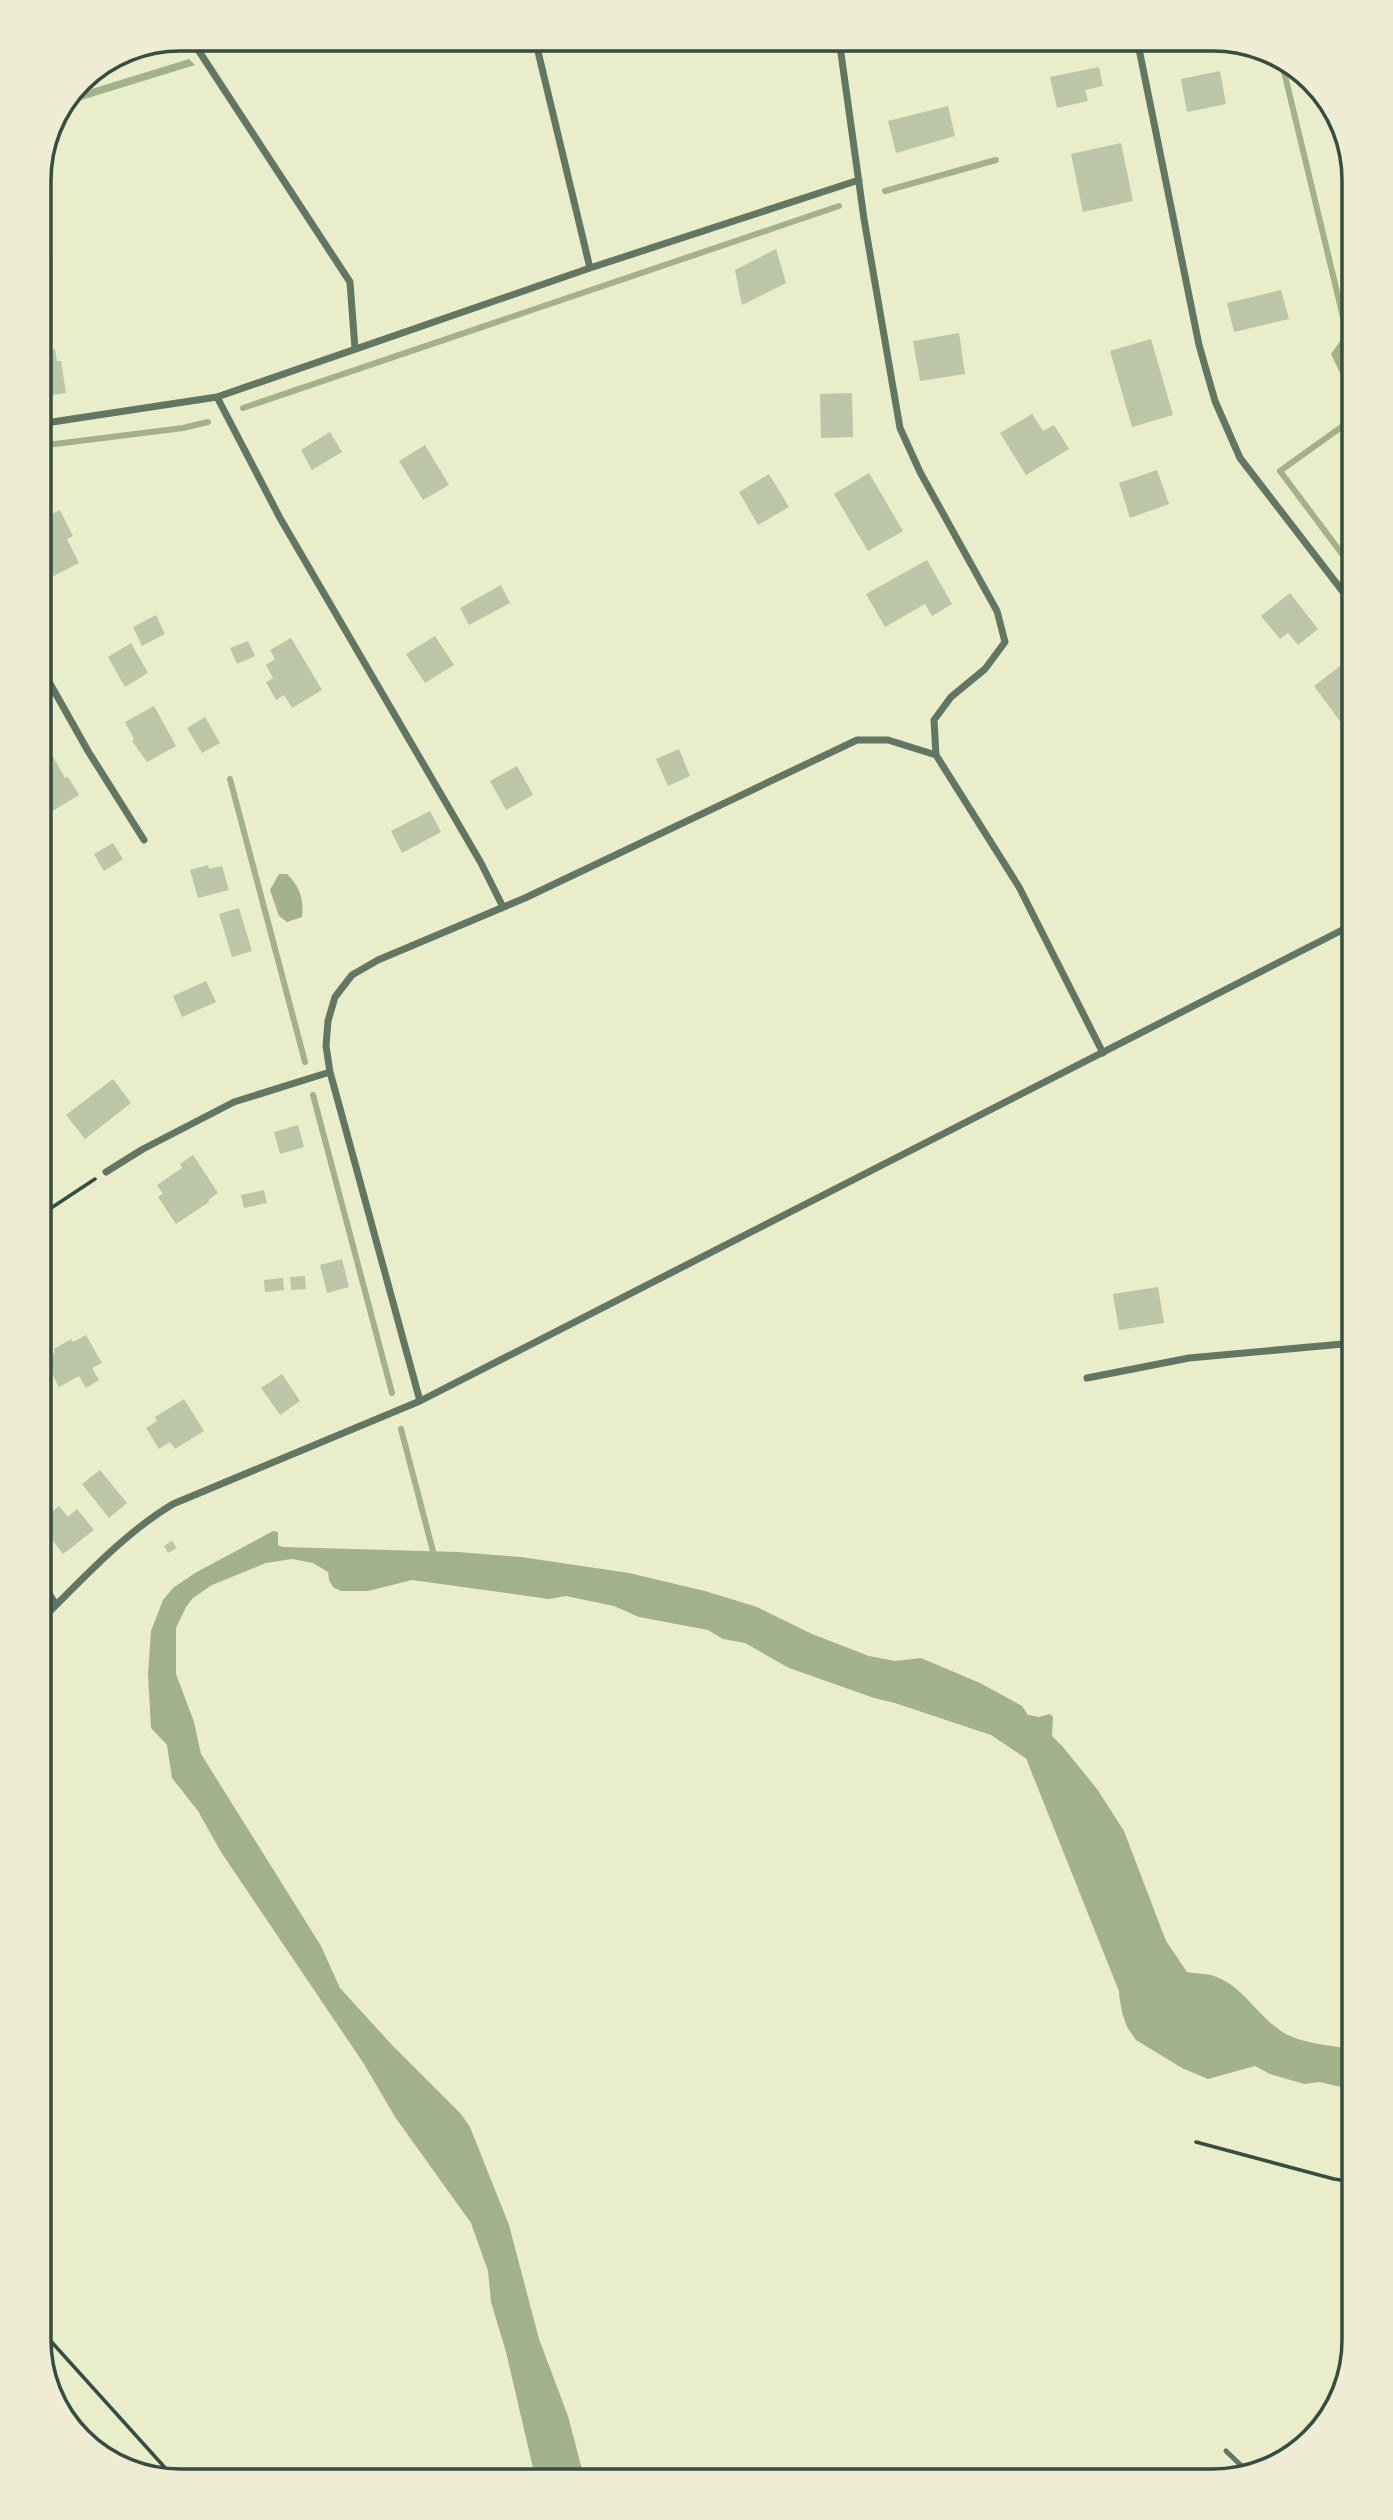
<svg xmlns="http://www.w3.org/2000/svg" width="1393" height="2520" font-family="Karla,sans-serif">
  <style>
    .water { fill: #a3b18a }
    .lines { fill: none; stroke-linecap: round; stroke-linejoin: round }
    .stream { stroke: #a3b18a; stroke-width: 6 }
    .river { stroke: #a3b18a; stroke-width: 37 }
    .building { fill: #bcc5a7 }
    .path { stroke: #344e41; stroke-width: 3.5 }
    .service { stroke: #617663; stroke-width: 5 }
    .minor { stroke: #617663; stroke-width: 7 }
    .rim { fill: none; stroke: #344e41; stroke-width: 3.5 }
  </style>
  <rect width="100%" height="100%" fill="#e9edc9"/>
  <path class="water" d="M 189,59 L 195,65 L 62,106 L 69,96 Z
    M 1343,337 L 1348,338 L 1354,349 L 1354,396 L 1351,396 L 1331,354 Z
    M 279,874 L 287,874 C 300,887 304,899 302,917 L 287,922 L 279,916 L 270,890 Z
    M 273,1531 L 278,1532 L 278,1545 L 283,1547 L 458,1552 L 521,1557 L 629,1573 L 705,1591 L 757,1607 L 812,1634 L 869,1656 L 895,1661 L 921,1658 L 980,1683 L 1022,1706 L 1028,1715 L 1039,1717 L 1050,1714 L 1053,1717 L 1052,1736 L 1063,1747 L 1097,1789 L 1124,1831 L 1166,1941 L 1187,1972 C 1196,1974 1206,1973 1214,1976 C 1242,1985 1257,2015 1281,2031 C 1300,2044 1332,2045 1354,2050 L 1354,2090 L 1320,2082 L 1304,2084 L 1270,2074 L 1255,2066 L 1208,2079 L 1182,2068 L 1136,2040 L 1127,2027 L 1122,2012 L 1119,1995 L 1126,1963 L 1123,1938 L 1105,1912 L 1103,1895 L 1090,1862 L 1084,1853 L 1086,1842 L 1083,1831 L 1047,1777 L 1033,1763 L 991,1735 L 895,1703 L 874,1698 L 789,1668 L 745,1643 L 723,1639 L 708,1630 L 639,1617 L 614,1606 L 566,1596 L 549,1599 L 412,1580 L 368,1591 L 341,1591 L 333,1587 L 329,1580 L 328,1572 L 313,1563 L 292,1559 L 266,1563 L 212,1585 L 193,1598 L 186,1607 L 176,1628 L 176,1674 L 194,1722 L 201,1754 L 321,1946 L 340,1988 L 392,2045 L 461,2114 L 470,2127 L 509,2225 L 539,2339 L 568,2416 L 585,2481 L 536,2481 L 506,2352 L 491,2302 L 488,2271 L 471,2223 L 395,2117 L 364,2064 L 221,1852 L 198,1811 L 172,1778 L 167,1745 L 151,1728 L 148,1674 L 151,1631 L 163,1600 L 173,1588 L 195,1573 Z"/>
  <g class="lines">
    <path class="stream" d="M 1281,59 L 1350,346
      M 885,191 L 996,160
      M 243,408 L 839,206
      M 39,446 L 183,428 L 208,422
      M 1354,570 L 1280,471 L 1354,418
      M 230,779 L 305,1062
      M 313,1095 L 392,1393
      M 401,1429 L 435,1559"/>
    <path class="river" d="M 1045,1756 L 1144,2004"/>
  </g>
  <path class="building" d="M 1031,39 L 1067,39 L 1068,42 L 1034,51 Z
    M 1099,67 L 1103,86 L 1085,90 L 1088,101 L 1057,108 L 1050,77 Z
    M 1220,71 L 1226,104 L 1187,112 L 1181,79 Z
    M 948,106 L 955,136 L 896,153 L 888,121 Z
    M 1121,143 L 1133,201 L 1083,212 L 1071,154 Z
    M 1352,169 L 1354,191 L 1352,191 L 1348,170 Z
    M 776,249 L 786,283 L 742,305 L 735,270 Z
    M 1281,290 L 1289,319 L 1234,332 L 1227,303 Z
    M 959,333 L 965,374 L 920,381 L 913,341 Z
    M 1151,339 L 1173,415 L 1132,427 L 1110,351 Z
    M 55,349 L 57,361 L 61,361 L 66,393 L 39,397 L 39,352 Z
    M 852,393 L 853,437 L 821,438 L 820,394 Z
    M 1032,414 L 1043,431 L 1054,425 L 1069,449 L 1026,475 L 1000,433 Z
    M 330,432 L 342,452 L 312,470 L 301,450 Z
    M 425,445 L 449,485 L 423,500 L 399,461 Z
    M 1157,470 L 1169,504 L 1130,518 L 1119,483 Z
    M 869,473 L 903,531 L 868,551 L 834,494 Z
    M 769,474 L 789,507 L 758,525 L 739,492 Z
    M 60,510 L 73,536 L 67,539 L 79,563 L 42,582 L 39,576 L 39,531 L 46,527 L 42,519 Z
    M 927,560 L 952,604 L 932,616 L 925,604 L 885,627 L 866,594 Z
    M 501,585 L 510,603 L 469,625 L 460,608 Z
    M 1290,593 L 1318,629 L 1298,645 L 1288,633 L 1280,639 L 1261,616 Z
    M 156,615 L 165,634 L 142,646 L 133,627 Z
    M 435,636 L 454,665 L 425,683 L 406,654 Z
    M 291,638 L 322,690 L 292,708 L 284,695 L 276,700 L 266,682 L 273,678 L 266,665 L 275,659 L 270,650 Z
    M 248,641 L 255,656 L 237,664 L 230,648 Z
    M 131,643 L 148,673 L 125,687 L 108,657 Z
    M 1340,666 L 1354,685 L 1354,715 L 1342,724 L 1314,686 Z
    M 154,706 L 176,746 L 147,762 L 132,741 L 134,739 L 125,722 Z
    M 205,717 L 220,743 L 202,753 L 187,728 Z
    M 48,748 L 65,778 L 68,777 L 79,795 L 51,812 L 39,791 L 39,754 Z
    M 679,749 L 690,776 L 668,786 L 656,759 Z
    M 517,766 L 533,795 L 506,810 L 490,781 Z
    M 430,811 L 441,832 L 402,853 L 391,831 Z
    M 113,843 L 123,859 L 104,871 L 94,854 Z
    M 208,865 L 209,869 L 222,866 L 229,890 L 198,898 L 190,870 Z
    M 239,908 L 252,951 L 232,957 L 219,914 Z
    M 206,981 L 216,1002 L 182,1017 L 173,996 Z
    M 113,1079 L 131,1103 L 85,1139 L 66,1115 Z
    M 298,1125 L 304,1147 L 280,1154 L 274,1132 Z
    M 193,1155 L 218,1193 L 208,1200 L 209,1202 L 176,1224 L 158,1197 L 163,1194 L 157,1185 L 182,1168 L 180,1164 Z
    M 264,1190 L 267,1203 L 244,1208 L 241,1195 Z
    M 342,1259 L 349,1287 L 327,1293 L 320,1265 Z
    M 305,1276 L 306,1289 L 291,1290 L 290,1277 Z
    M 283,1278 L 284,1290 L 265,1292 L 264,1280 Z
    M 1158,1287 L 1164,1323 L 1119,1330 L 1113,1294 Z
    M 86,1335 L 102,1363 L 92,1368 L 99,1380 L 86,1388 L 79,1376 L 59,1387 L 44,1359 L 55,1352 L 54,1349 L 71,1339 L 73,1342 Z
    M 282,1374 L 300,1401 L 280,1415 L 261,1388 Z
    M 184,1399 L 204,1431 L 175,1449 L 170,1442 L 159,1449 L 146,1428 L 157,1421 L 155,1417 Z
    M 100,1470 L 127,1503 L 109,1518 L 82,1484 Z
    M 59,1506 L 68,1517 L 77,1509 L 94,1530 L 63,1554 L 39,1523 Z
    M 172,1541 L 177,1548 L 168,1553 L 164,1546 Z"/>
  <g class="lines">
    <path class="path" d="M 39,1216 L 95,1179
      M 1196,2142 L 1334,2179 L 1354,2182
      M 39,2328 L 177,2481"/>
    <path class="service" d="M 1226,2451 L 1250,2474"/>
    <path class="minor" d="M 191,39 L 350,282 L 355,349
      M 535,39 L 590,268
      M 839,39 L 864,219 L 900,428 L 920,472 L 997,611 L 1005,642 L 985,669 L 951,697 L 934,720 L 936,755
      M 1137,39 L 1199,345 L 1215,401 L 1240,458 L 1354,606
      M 217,397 L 280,518 L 481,863 L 503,907
      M 39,424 L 217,397 L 590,268 L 859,180
      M 39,664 L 88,751 L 144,840
      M 106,1172 L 143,1149 L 234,1102 L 330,1072
      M 1087,1378 L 1189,1358 L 1354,1343
      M 420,1401 L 330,1072 L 326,1046 L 328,1021 L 335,997 L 352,975 L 378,960 L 525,898 L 857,740 L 888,740 L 936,755 L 1019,887 L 1103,1053
      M 39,1577 L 56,1605
      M 39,1622 C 80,1582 124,1533 173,1504 L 420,1401 L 1354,924"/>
  </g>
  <path d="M0 0H1393V2520H0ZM180 51H1213A129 129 0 0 1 1342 180V2340A129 129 0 0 1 1213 2469H180A129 129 0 0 1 51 2340V180A129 129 0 0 1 180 51Z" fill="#eeecd3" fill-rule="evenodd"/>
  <path class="rim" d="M180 51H1213A129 129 0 0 1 1342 180V2340A129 129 0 0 1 1213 2469H180A129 129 0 0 1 51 2340V180A129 129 0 0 1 180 51Z"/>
</svg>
